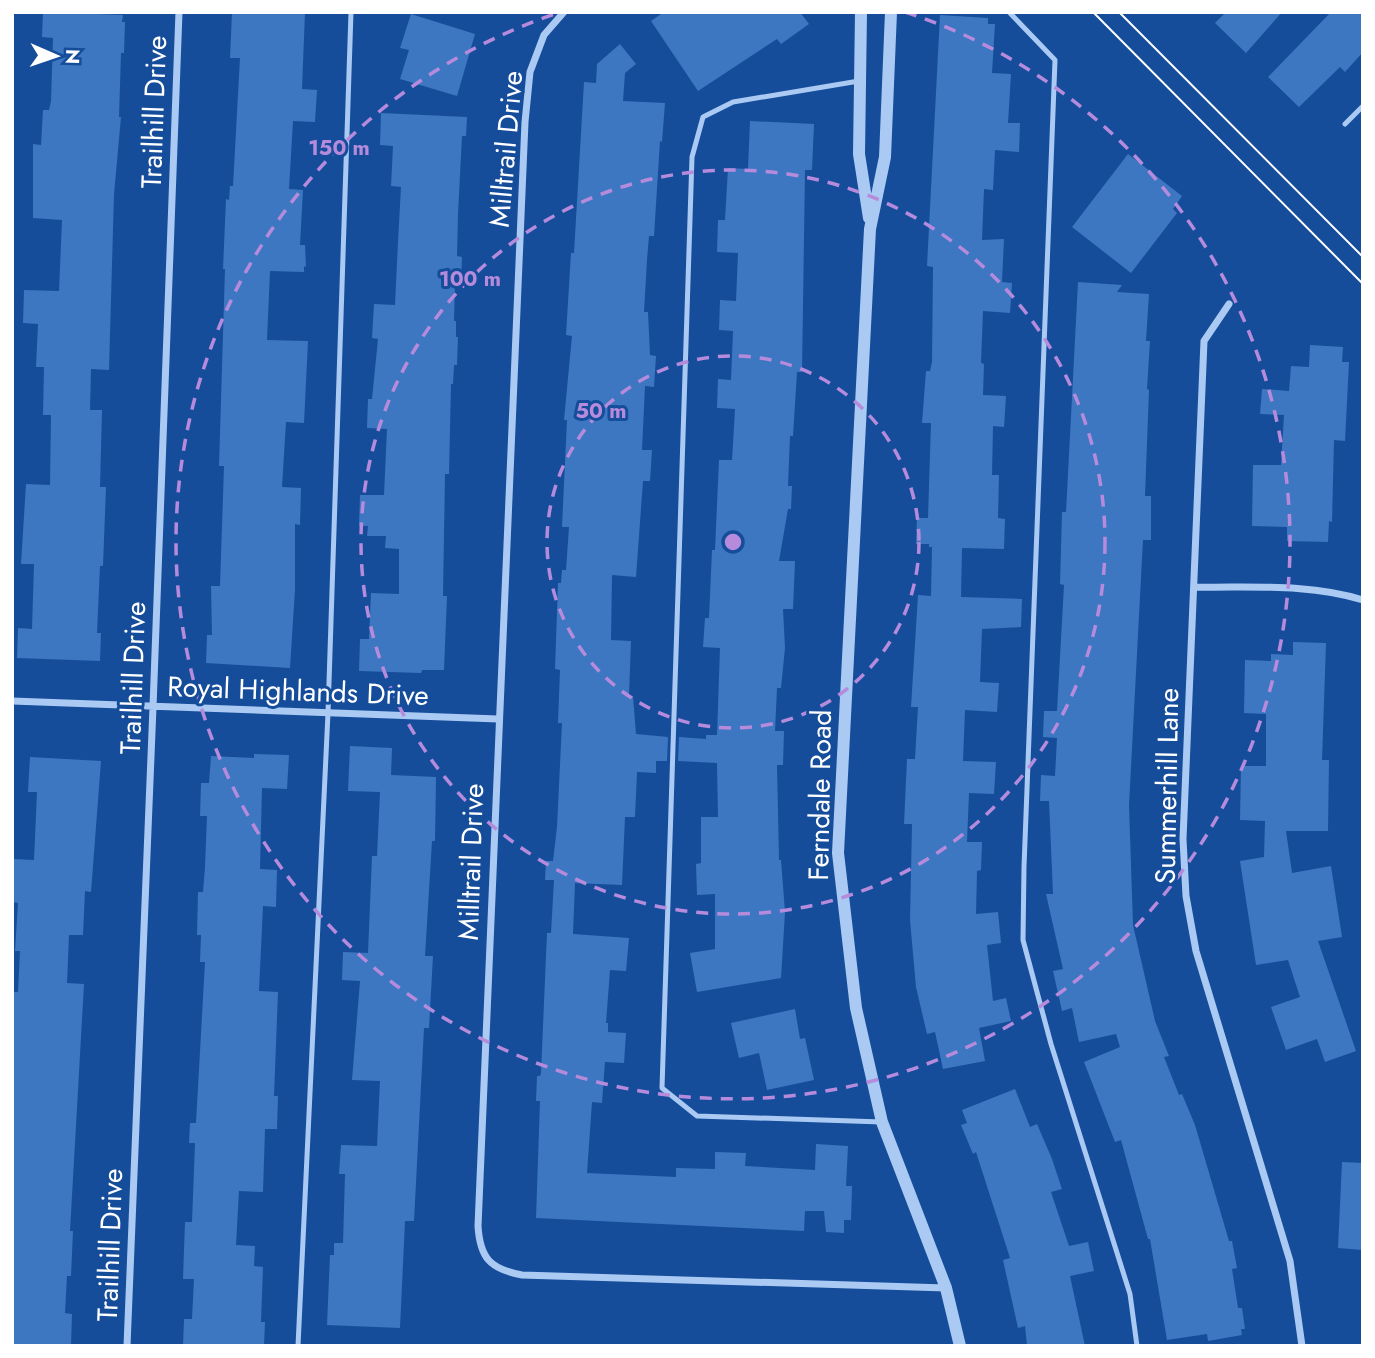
<svg xmlns="http://www.w3.org/2000/svg" width="1375" height="1358" font-family="Jost,sans-serif">
  <style>
    .building { fill: #3d77c1 }
    .lines { fill: none; stroke-linecap: round; stroke-linejoin: round }
    .service { stroke: #aacaf3; stroke-width: 5 }
    .minor { stroke: #aacaf3; stroke-width: 7 }
    .tertiary { stroke: #aacaf3; stroke-width: 12 }
    .tram { stroke: #fff; stroke-width: 2 }
    .ring { fill: none; stroke: #b68bdc; stroke-width: 3.5; stroke-dasharray: 12 9 }
    .labels { text-anchor: middle; dominant-baseline: central; stroke-width: 6; stroke-linejoin: round; paint-order: stroke }
    .street-label { font-size: 28px; fill: #fff; stroke: #154d9b }
    .centre { fill: #b68bdc; stroke: #154d9b; stroke-width: 3.5 }
    .ring-label { font-size: 21px; text-anchor: middle; font-weight: bold; fill: #b68bdc; stroke: #154d9b; stroke-width: 6; stroke-linejoin: round; paint-order: stroke }
  </style>
  <rect width="100%" height="100%" fill="#154d9b"/>
  <path class="building" d="M 43,12 L 123,15 L 122,22 L 125,22 L 124,53 L 121,53 L 119,117 L 121,117 L 114,194 L 109,370 L 91,369 L 90,410 L 102,410 L 100,487 L 106,487 L 103,566 L 100,566 L 97,633 L 101,633 L 100,661 L 17,658 L 18,628 L 32,629 L 34,564 L 21,564 L 26,484 L 50,485 L 51,415 L 43,415 L 44,367 L 36,367 L 38,324 L 23,323 L 24,290 L 59,291 L 62,220 L 33,218 L 33,144 L 41,145 L 43,110 L 49,110 L 51,101 L 53,38 L 42,37 Z
    M 232,12 L 305,12 L 302,89 L 317,90 L 315,122 L 293,121 L 289,189 L 303,190 L 300,245 L 305,245 L 306,267 L 304,266 L 304,272 L 270,271 L 267,340 L 308,341 L 304,423 L 286,422 L 282,487 L 301,488 L 300,525 L 295,524 L 295,590 L 290,668 L 206,663 L 207,635 L 212,635 L 211,586 L 220,586 L 224,466 L 219,466 L 225,269 L 223,269 L 226,199 L 229,200 L 230,186 L 233,186 L 240,58 L 230,58 Z
    M 664,12 L 800,12 L 809,24 L 781,44 L 777,39 L 698,91 L 651,21 Z
    M 1226,12 L 1282,12 L 1246,53 L 1215,23 Z
    M 1331,12 L 1363,12 L 1363,52 L 1345,72 L 1340,67 L 1299,107 L 1268,77 Z
    M 411,14 L 475,34 L 457,96 L 400,79 L 409,50 L 400,48 Z
    M 940,15 L 988,18 L 988,24 L 995,24 L 992,73 L 1011,74 L 1008,123 L 1020,123 L 1019,152 L 995,150 L 993,190 L 984,189 L 982,240 L 1004,239 L 1002,282 L 1012,283 L 1010,313 L 983,311 L 981,363 L 984,364 L 983,395 L 1006,396 L 1004,427 L 993,426 L 992,475 L 999,475 L 998,518 L 1005,519 L 1004,549 L 962,548 L 961,597 L 1022,599 L 1021,627 L 982,629 L 980,682 L 999,683 L 997,712 L 965,710 L 963,761 L 996,762 L 994,794 L 969,793 L 967,842 L 982,842 L 981,870 L 977,871 L 976,914 L 998,912 L 1001,943 L 987,945 L 993,1001 L 1006,998 L 1011,1021 L 979,1028 L 985,1061 L 943,1069 L 935,1032 L 927,1034 L 916,987 L 910,920 L 912,824 L 904,824 L 907,759 L 915,759 L 918,707 L 911,707 L 918,595 L 931,596 L 932,547 L 929,547 L 929,544 L 916,544 L 917,518 L 928,518 L 931,423 L 922,423 L 926,371 L 930,371 L 932,362 L 933,267 L 927,266 Z
    M 620,44 L 636,64 L 625,73 L 623,101 L 665,103 L 662,142 L 660,141 L 654,236 L 649,236 L 647,260 L 644,312 L 648,312 L 650,355 L 656,356 L 654,387 L 645,386 L 642,450 L 652,450 L 650,481 L 643,481 L 636,577 L 612,575 L 611,640 L 631,641 L 629,696 L 633,696 L 636,734 L 668,737 L 667,761 L 656,761 L 656,773 L 637,772 L 635,817 L 625,817 L 622,885 L 575,883 L 573,934 L 629,938 L 626,971 L 610,970 L 606,1023 L 608,1023 L 608,1032 L 626,1033 L 624,1063 L 605,1062 L 602,1103 L 592,1102 L 587,1173 L 676,1177 L 676,1168 L 715,1169 L 715,1152 L 746,1153 L 745,1166 L 815,1170 L 816,1144 L 848,1146 L 846,1186 L 852,1186 L 851,1220 L 844,1220 L 844,1233 L 826,1232 L 824,1211 L 805,1211 L 804,1231 L 536,1218 L 540,1101 L 536,1101 L 537,1076 L 540,1076 L 541,1073 L 547,933 L 551,933 L 554,880 L 545,880 L 546,861 L 553,861 L 557,827 L 562,723 L 558,723 L 560,670 L 555,669 L 558,583 L 561,583 L 562,570 L 566,570 L 569,527 L 562,527 L 567,420 L 564,420 L 572,336 L 566,335 L 571,253 L 574,253 L 584,82 L 596,83 L 597,64 Z
    M 381,113 L 467,117 L 466,136 L 462,136 L 458,214 L 457,256 L 462,257 L 461,282 L 455,282 L 454,321 L 456,321 L 456,337 L 458,337 L 457,365 L 454,365 L 453,384 L 451,384 L 449,474 L 445,474 L 443,596 L 447,596 L 444,670 L 422,670 L 421,673 L 359,671 L 360,639 L 369,639 L 371,593 L 399,594 L 399,549 L 385,548 L 386,536 L 367,536 L 368,526 L 359,526 L 360,495 L 384,495 L 387,429 L 367,428 L 368,399 L 372,399 L 378,339 L 372,338 L 374,304 L 395,305 L 398,242 L 401,187 L 391,186 L 393,146 L 380,145 Z
    M 750,121 L 814,124 L 812,170 L 805,170 L 802,372 L 797,372 L 793,436 L 790,436 L 788,486 L 792,486 L 791,509 L 788,509 L 779,561 L 795,561 L 793,609 L 783,609 L 785,648 L 781,688 L 777,688 L 775,731 L 784,731 L 783,765 L 777,765 L 779,860 L 781,860 L 785,912 L 781,978 L 697,992 L 690,953 L 715,949 L 715,894 L 697,895 L 696,864 L 701,863 L 701,817 L 718,817 L 717,763 L 678,761 L 679,737 L 706,739 L 706,735 L 717,735 L 720,648 L 703,647 L 705,618 L 709,618 L 712,550 L 715,550 L 719,460 L 732,460 L 735,409 L 717,408 L 718,379 L 731,380 L 733,331 L 719,330 L 720,300 L 736,301 L 738,253 L 717,252 L 718,220 L 725,220 L 728,168 L 748,169 Z
    M 1128,154 L 1182,196 L 1173,209 L 1177,213 L 1131,273 L 1072,227 Z
    M 1078,282 L 1122,285 L 1117,292 L 1149,294 L 1146,341 L 1150,341 L 1147,389 L 1149,390 L 1145,496 L 1151,496 L 1151,540 L 1143,540 L 1129,805 L 1133,925 L 1155,1021 L 1169,1056 L 1164,1057 L 1179,1095 L 1182,1094 L 1195,1125 L 1229,1241 L 1232,1241 L 1237,1268 L 1232,1269 L 1238,1308 L 1242,1308 L 1245,1329 L 1241,1329 L 1242,1335 L 1208,1341 L 1207,1334 L 1167,1340 L 1150,1239 L 1148,1239 L 1121,1140 L 1115,1142 L 1084,1062 L 1120,1047 L 1116,1034 L 1079,1042 L 1072,1008 L 1062,1011 L 1053,971 L 1063,969 L 1046,894 L 1053,894 L 1049,801 L 1040,801 L 1041,775 L 1055,776 L 1057,738 L 1043,737 L 1044,711 L 1057,711 L 1064,585 L 1060,584 L 1062,512 L 1066,512 Z
    M 1310,345 L 1343,347 L 1342,362 L 1349,362 L 1345,441 L 1334,440 L 1332,522 L 1329,521 L 1328,542 L 1287,541 L 1287,527 L 1252,526 L 1253,465 L 1281,465 L 1284,415 L 1260,414 L 1262,389 L 1289,391 L 1291,366 L 1309,367 Z
    M 1293,642 L 1326,643 L 1322,760 L 1329,760 L 1328,831 L 1286,831 L 1292,873 L 1331,866 L 1342,937 L 1318,941 L 1356,1051 L 1325,1062 L 1317,1039 L 1286,1050 L 1271,1007 L 1300,997 L 1288,960 L 1256,965 L 1240,861 L 1264,857 L 1265,821 L 1240,820 L 1241,766 L 1266,766 L 1266,714 L 1244,713 L 1245,660 L 1271,661 L 1271,654 L 1293,655 Z
    M 350,746 L 392,748 L 391,775 L 436,777 L 435,841 L 432,841 L 425,956 L 433,956 L 429,1028 L 424,1028 L 414,1221 L 405,1221 L 400,1328 L 327,1325 L 330,1255 L 334,1255 L 334,1243 L 343,1243 L 345,1174 L 339,1174 L 341,1145 L 377,1146 L 380,1081 L 352,1080 L 360,981 L 342,980 L 343,952 L 368,953 L 372,856 L 377,856 L 380,792 L 348,791 Z
    M 254,754 L 289,755 L 287,789 L 262,788 L 260,869 L 277,870 L 276,907 L 263,906 L 259,991 L 278,992 L 274,1096 L 278,1096 L 277,1129 L 265,1129 L 263,1192 L 239,1191 L 236,1245 L 255,1246 L 254,1266 L 263,1267 L 261,1322 L 265,1322 L 264,1346 L 183,1346 L 184,1319 L 192,1319 L 194,1279 L 183,1279 L 185,1222 L 192,1222 L 195,1143 L 189,1143 L 190,1123 L 196,1123 L 205,962 L 200,962 L 201,935 L 197,935 L 198,892 L 203,892 L 205,867 L 207,816 L 200,816 L 201,783 L 209,783 L 211,756 L 254,758 Z
    M 30,757 L 101,761 L 91,892 L 85,891 L 83,935 L 69,935 L 67,983 L 84,984 L 70,1231 L 73,1231 L 71,1276 L 67,1276 L 65,1313 L 72,1314 L 71,1346 L 12,1346 L 12,1012 L 14,992 L 18,992 L 20,951 L 15,951 L 18,903 L 12,902 L 12,859 L 34,860 L 37,792 L 28,792 Z
    M 795,1009 L 800,1039 L 805,1038 L 814,1080 L 767,1090 L 759,1053 L 739,1058 L 731,1023 Z
    M 1015,1089 L 1030,1127 L 1037,1124 L 1052,1159 L 1062,1189 L 1051,1192 L 1069,1246 L 1088,1242 L 1094,1271 L 1070,1276 L 1085,1346 L 1027,1346 L 1025,1326 L 1018,1328 L 1003,1260 L 1010,1258 L 976,1152 L 973,1154 L 961,1125 L 967,1123 L 962,1110 Z
    M 1342,1162 L 1363,1163 L 1363,1250 L 1338,1248 Z"/>
  <g class="lines">
    <path class="service" d="M 1009,12 L 1055,60 L 1024,867 L 1023,940 L 1051,1044 L 1130,1294 L 1137,1346
      M 859,81 L 733,102 L 703,117 L 692,157 L 662,1088 L 697,1116 L 882,1122
      M 1345,124 L 1363,106
      M 298,1346 L 328,713 L 351,12"/>
    <path class="minor" d="M 564,12 L 544,35 L 530,72 L 525,122 L 478,1226 C 480,1258 490,1269 522,1275 L 946,1288
      M 1229,304 L 1204,341 L 1183,839 L 1186,896 L 1196,951 L 1290,1261 L 1302,1346
      M 1194,587 C 1250,588 1309,583 1363,600
      M 12,701 L 498,719
      M 127,1346 L 153,707 L 179,12"/>
    <path class="tertiary" d="M 861,12 L 859,154 L 869,218
      M 891,12 L 885,157 L 870,229 L 838,853 L 856,1008 L 882,1122 L 946,1288 L 960,1346"/>
    <path class="tram" d="M 1093,12 L 1363,284
      M 1119,12 L 1363,257"/>
  </g>
  <g class="ring">
    <circle cx="733" cy="542" r="186"/>
    <circle cx="733" cy="542" r="372"/>
    <path d="M905 12A557 557 0 1 1 561 12"/>
  </g>
  <g class="labels">
    <g class="street-label">
      <text transform="translate(154 112) rotate(-88)">Trailhill Drive</text>
      <text transform="translate(506 149) rotate(-85)">Milltrail Drive</text>
      <text transform="translate(133 678) rotate(-88)">Trailhill Drive</text>
      <text transform="translate(298 691) rotate(2)">Royal Highlands Drive</text>
      <text transform="translate(1167 786) rotate(-89)">Summerhill Lane</text>
      <text transform="translate(820 795) rotate(-89)">Ferndale Road</text>
      <text transform="translate(471 862) rotate(-88)">Milltrail Drive</text>
      <text transform="translate(110 1245) rotate(-88)">Trailhill Drive</text>
    </g>
  </g>
  <circle cx="733" cy="542" r="10" class="centre"/>
  <g class="ring-label">
    <text x="339" y="155">150 m</text>
    <text x="470" y="286">100 m</text>
    <text x="601" y="418">50 m</text>
  </g>
  <rect width="1375" height="1358" fill="none" stroke="#ffffff" stroke-width="28"/>
  <g transform="translate(56 56) rotate(92)" stroke="#154d9b" stroke-width="5" paint-order="stroke">
  <path d="M0-5L12 26L0 18L-12 26Z" fill="#ffffff"/>
  <text y="-10" font-size="19" font-weight="bold" text-anchor="middle" fill="#ffffff">N</text>
  </g>
</svg>
